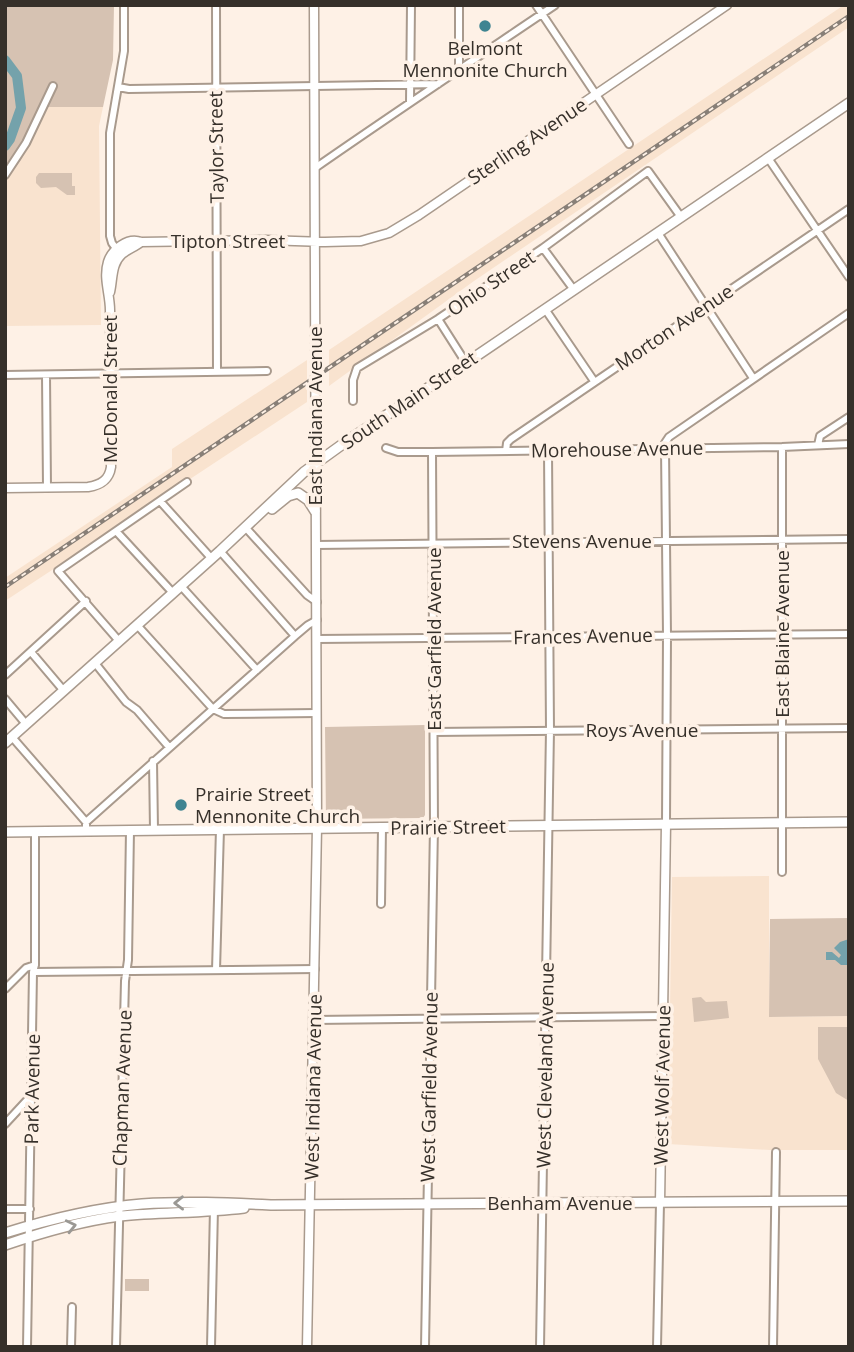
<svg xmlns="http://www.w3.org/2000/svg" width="854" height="1352" font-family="'Open Sans',sans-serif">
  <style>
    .built { fill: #f9e3cf }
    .green { fill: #d6c2b2 }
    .water { fill: #74a2ab }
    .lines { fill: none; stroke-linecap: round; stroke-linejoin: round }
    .river { stroke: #74a2ab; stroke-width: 10 }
    .minor-casing { stroke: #a99a8d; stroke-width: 10 }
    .tertiary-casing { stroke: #a99a8d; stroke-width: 11 }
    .secondary-casing { stroke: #a99a8d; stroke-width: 12 }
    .minor { stroke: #fff; stroke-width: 6 }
    .tertiary { stroke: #fff; stroke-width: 8 }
    .secondary { stroke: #fff; stroke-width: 9 }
    .rail-casing { stroke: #887f77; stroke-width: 4.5 }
    .rail { stroke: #fef1e6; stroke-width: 2; stroke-dasharray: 5; stroke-linecap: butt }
    .oneway { stroke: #9a9894 }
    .poi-dot { fill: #3f8491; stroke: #fef1e6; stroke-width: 2.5 }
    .labels { text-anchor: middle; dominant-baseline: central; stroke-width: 7; stroke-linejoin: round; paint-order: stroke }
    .poi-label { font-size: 19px; fill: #36302a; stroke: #fef1e6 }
    .street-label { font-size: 19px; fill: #36302a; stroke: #fef1e6 }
  </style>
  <rect width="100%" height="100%" fill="#fef1e6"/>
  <path class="built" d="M 844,5 L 849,5 L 849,27 L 474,281 L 329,386 L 329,350 Z
    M 48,107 L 103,107 L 99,126 L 101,325 L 5,326 L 5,181 L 21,160 Z
    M 307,360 L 307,402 L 5,601 L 5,578 L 172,467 L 172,449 Z
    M 769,876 L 769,1017 L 849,1016 L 849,1150 L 770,1150 L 668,1144 L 672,877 Z"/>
  <path class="green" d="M 5,5 L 114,5 L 113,60 L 103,107 L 48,107 L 21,160 L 5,181 Z
    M 39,173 L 72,173 L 72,186 L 75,186 L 75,195 L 67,195 L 56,187 L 41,188 L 36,183 L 36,177 Z
    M 425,725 L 425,815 L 423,818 L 326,819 L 325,727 Z
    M 849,918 L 849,1016 L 769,1017 L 770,919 Z
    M 701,997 L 706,1002 L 727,1001 L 729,1018 L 694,1022 L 692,998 Z
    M 818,1027 L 849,1027 L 849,1101 L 836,1093 L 818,1059 Z
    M 125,1279 L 149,1279 L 149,1291 L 125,1291 Z"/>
  <path class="water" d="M 849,939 L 849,965 L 841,965 L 835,960 L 826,960 L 826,952 L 832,952 L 839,958 L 841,955 L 834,948 L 840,942 Z"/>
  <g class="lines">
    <path class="river" d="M 5,60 L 17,76 L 21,108 L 10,139 L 5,146"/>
    <g class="minor-casing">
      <path id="minor" d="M 216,5 L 217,372
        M 536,5 L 629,144
        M 459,71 L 459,5
        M 118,87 L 129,89 L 438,84
        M 410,102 L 411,5
        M 768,158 L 849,277
        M 315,168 C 394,113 475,59 555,5
        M 5,175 L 26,143 L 53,86
        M 658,233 L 753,378
        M 543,248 L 574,290
        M 118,251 L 112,243 L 110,236 L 110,133 L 124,51 L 124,5
        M 545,309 L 594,381
        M 438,319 L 466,363
        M 5,375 L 267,371
        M 46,375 L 47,488
        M 353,401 L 353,380 L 357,368 L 438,319 L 543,248 L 648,171 L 681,217
        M 818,445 L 820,436 L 849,417
        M 782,447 L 782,872
        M 386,448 L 398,452 L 432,452 L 782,447 L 849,444
        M 506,451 L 507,443 L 511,439 L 849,209
        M 160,501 L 212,559
        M 245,527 L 307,595 L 317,602
        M 116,531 L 173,593
        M 316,545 L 849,539
        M 220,551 L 295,636
        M 181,586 L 257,670
        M 137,625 L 213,709 L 224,714 L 317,713
        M 317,639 L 849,634
        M 119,641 L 58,571 L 187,482
        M 31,652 L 64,691
        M 95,663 L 126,702 L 137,710 L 169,747
        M 5,675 L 86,601
        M 5,699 L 26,724
        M 434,732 L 849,728
        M 12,737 L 86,822
        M 153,761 L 154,830
        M 666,824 L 667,635 L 665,448 L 665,443 L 669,437 L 849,313
        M 86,831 L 86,822 L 295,636 L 308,625 L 317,620
        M 381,904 L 382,827
        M 216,970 L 220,829
        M 33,972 L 315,969
        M 5,989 L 26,968 L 35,965
        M 314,1020 L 663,1016
        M 5,1124 L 30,1097
        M 5,1209 L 30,1209
        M 27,1347 L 33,972 L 35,965 L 35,831
        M 71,1347 L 72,1307
        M 116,1347 L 125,981 L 128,960 L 130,830
        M 211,1347 L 214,1208
        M 425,1347 L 434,826 L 432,452
        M 540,1347 L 550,730 L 548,450
        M 657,1347 L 660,1203
        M 773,1347 L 776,1152"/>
    </g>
    <g class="tertiary-casing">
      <path id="tertiary" d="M 110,292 C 113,279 111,264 122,254 C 128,249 135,247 141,242
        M 5,488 L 88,487 C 101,485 109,480 111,467 C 110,415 111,362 110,310 C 110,294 103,278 108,262 C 112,249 128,237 141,242 L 265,240 L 325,242 L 361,241 L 389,233 L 419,215 L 727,5
        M 660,1203 L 666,824
        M 307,1347 L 317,827 L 314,5"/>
    </g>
    <g class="secondary-casing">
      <path id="secondary" d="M 272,509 L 288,496 L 298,493 L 308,500 L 315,511
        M 5,743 L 220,551 L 304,472 L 347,441 L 466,363 L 849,103
        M 5,832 L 849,822
        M 5,1233 C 50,1219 95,1208 142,1204 C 185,1201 228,1203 272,1205 L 849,1201
        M 5,1245 C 43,1232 81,1221 120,1216 C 162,1212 203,1213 244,1208"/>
    </g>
    <use href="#minor" class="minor"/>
    <use href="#tertiary" class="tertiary"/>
    <use href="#secondary" class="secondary"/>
    <g class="rail-casing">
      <path id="rail" d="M 5,587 L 849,16"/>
    </g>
    <use href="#rail" class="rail"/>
  </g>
  <defs><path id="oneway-chevron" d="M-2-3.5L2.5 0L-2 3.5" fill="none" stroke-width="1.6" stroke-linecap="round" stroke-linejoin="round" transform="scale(1.75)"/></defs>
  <g class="oneway">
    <use href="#oneway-chevron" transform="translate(179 1203) rotate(179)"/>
    <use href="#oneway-chevron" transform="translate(71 1226) rotate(-13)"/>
  </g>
  <g class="poi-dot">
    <circle cx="485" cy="26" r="7"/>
    <circle cx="181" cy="805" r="7"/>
  </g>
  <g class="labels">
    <g class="poi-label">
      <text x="485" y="48">Belmont<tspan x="485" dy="22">Mennonite Church</tspan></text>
      <text x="195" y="794" text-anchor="start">Prairie Street<tspan x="195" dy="22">Mennonite Church</tspan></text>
    </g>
    <g class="street-label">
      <text transform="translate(527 141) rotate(-34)">Sterling Avenue</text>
      <text transform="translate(216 147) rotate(-91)">Taylor Street</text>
      <text x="228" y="241">Tipton Street</text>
      <text transform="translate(491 283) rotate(-34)">Ohio Street</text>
      <text transform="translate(674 327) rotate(-34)">Morton Avenue</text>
      <text transform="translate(110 389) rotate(-90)">McDonald Street</text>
      <text transform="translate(409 400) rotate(-34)">South Main Street</text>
      <text transform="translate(315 416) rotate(-90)">East Indiana Avenue</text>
      <text transform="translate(617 449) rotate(-1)">Morehouse Avenue</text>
      <text x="582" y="541">Stevens Avenue</text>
      <text transform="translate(782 634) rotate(-90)">East Blaine Avenue</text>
      <text transform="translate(583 636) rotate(-1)">Frances Avenue</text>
      <text transform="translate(434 639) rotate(-90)">East Garfield Avenue</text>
      <text x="642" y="730">Roys Avenue</text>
      <text transform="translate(448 827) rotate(-1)">Prairie Street</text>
      <text transform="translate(545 1065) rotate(-89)">West Cleveland Avenue</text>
      <text transform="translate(662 1085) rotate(-89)">West Wolf Avenue</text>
      <text transform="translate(313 1087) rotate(-89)">West Indiana Avenue</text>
      <text transform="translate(429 1087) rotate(-89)">West Garfield Avenue</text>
      <text transform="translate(122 1088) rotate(-88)">Chapman Avenue</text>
      <text transform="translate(32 1089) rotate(-89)">Park Avenue</text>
      <text x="560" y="1203">Benham Avenue</text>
    </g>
  </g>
  <rect width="854" height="1352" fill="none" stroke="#36302a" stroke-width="14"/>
</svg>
